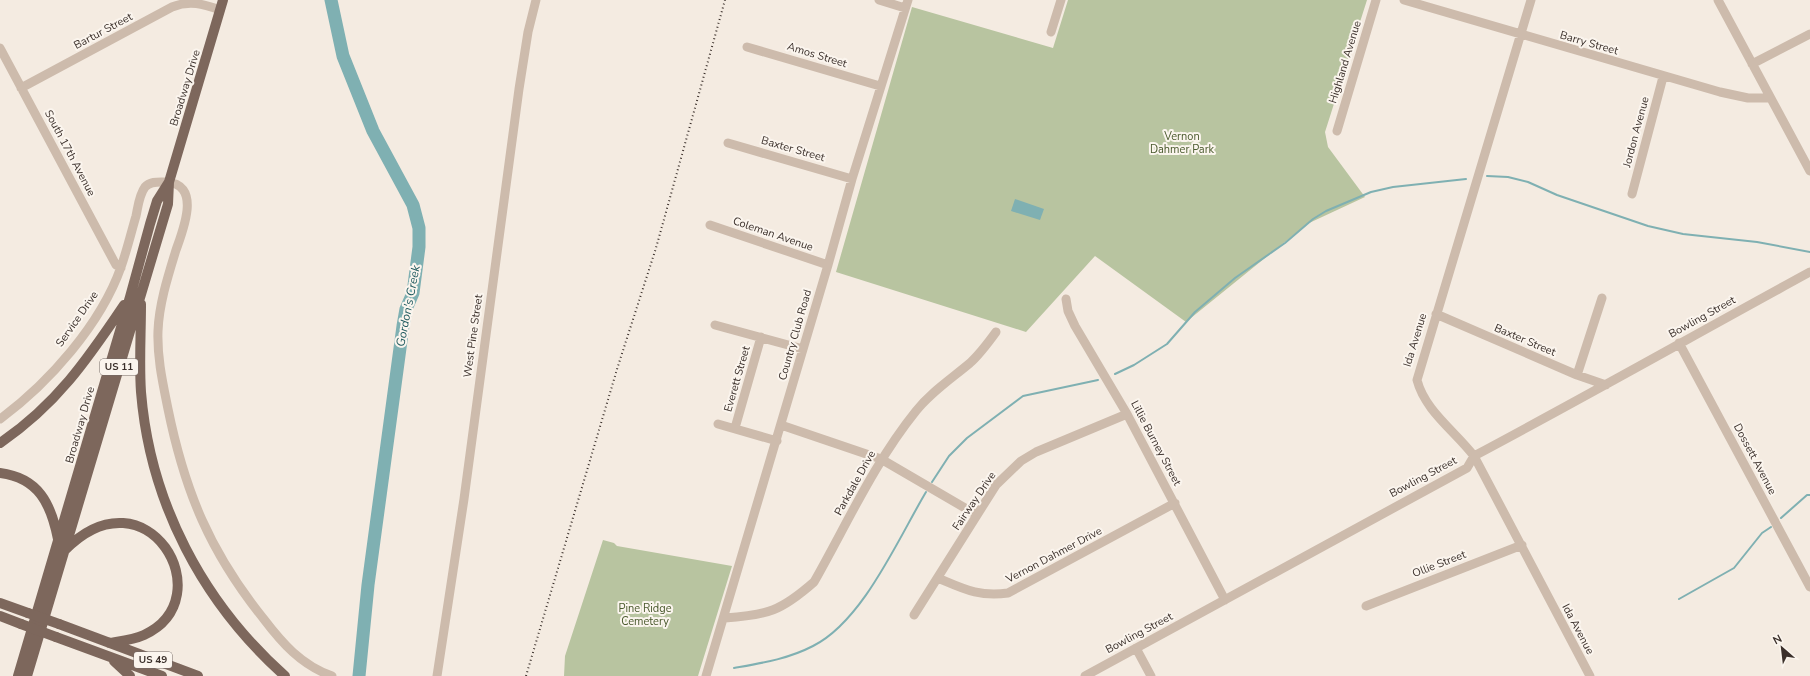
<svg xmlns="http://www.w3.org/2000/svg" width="1810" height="676" font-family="'Nunito Sans',sans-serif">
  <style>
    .green { fill: #b8c4a0 }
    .water { fill: #7fb0b2 }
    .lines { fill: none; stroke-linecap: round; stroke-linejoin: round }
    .stream { stroke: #7fb0b2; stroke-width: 2 }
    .river { stroke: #7fb0b2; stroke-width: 13 }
    .minor { stroke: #cdbbac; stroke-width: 9 }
    .major { stroke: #7d675c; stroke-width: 10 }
    .rail { stroke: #3b302b; stroke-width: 2; stroke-dasharray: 1 3; stroke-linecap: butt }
    .major-bridge { stroke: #7d675c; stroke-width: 10 }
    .labels { text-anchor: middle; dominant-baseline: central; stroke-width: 4; stroke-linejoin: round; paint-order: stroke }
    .shield { fill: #fbf5ee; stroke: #756b66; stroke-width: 1 }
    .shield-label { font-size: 10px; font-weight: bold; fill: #3b302b }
    .street-label { font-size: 11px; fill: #3b302b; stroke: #fbf5ee }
    .park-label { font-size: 11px; fill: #4a5a2e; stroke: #fbf5ee }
    .water-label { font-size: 12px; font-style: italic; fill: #1f5a5e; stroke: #fbf5ee }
  </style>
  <rect width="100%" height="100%" fill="#f4ebe1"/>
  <path class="green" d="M 1068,0 L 1367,0 L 1325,132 L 1328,147 L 1365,197 L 1307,224 L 1186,322 L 1095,256 L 1026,332 L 836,272 L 912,7 L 1053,48 Z
    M 603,540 L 614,543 L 617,546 L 732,566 L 698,676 L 564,676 L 565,656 Z"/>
  <path class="water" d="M 1015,199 L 1044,209 L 1040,220 L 1011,211 Z"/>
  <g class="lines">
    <path class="stream" d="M 1487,176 L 1508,177 L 1528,182 L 1557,195 L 1648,226 L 1683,234 L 1757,242 L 1810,252
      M 1115,374 L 1134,365 L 1167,344 L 1195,312 L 1235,278 L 1285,243 L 1313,219 L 1326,211 L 1371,192 L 1393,187 L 1466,179
      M 932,482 L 949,456 L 967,438 L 1023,396 L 1098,380
      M 1781,518 L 1807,495 L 1810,495
      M 1679,599 L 1734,568 L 1762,533 L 1771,527
      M 734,668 C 762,663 788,659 813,646 C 863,621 898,539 926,492"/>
    <path class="river" d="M 331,0 L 343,56 L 373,131 L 413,205 L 419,228 L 419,247 L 413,293 L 406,309 L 403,326 L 368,585 L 359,676"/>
    <path class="minor" d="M 879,0 L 905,8
      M 1404,0 L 1720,92 L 1748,98 L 1770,98
      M 1531,0 L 1417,380 C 1425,411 1455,431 1474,456 L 1590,676
      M 1718,0 L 1810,171
      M 1051,32 L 1061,0
      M 747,47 L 880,86
      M 0,48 L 116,265 L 121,268
      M 1752,64 L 1810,34
      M 21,88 L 172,7 C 190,0 203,4 220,10
      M 1337,131 L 1376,0
      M 728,143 L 852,179
      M 1632,194 L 1663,77
      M 710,225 L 828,265
      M 1066,299 L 1068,311 L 1075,326 L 1127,414 L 1225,600
      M 1436,314 L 1577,375 L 1606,385
      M 715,325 L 803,349
      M 1679,343 L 1810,587
      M 1577,375 L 1602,298
      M 0,419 C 49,383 101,324 121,267 C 127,250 131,233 136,216 C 138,207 139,195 145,187 C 150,181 159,182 166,182 C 202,184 183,230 176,250 C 168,276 159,304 158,331 C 157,358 163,384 168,409 C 185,492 210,552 263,618 C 282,643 301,665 332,676
      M 718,424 L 777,441
      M 781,425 L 881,459 L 977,515
      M 735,428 L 761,337
      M 938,578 C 964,589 979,597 1008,593 L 1175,503
      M 1366,606 L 1522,545
      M 914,615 L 996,485 L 1021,461 L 1036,452 L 1127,414
      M 725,618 C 768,615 781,611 814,582 C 847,524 874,463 916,411 C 931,392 951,379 970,363 C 980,354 988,343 996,332
      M 1136,648 L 1151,676
      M 437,676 L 464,499 L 519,89 L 528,32 L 536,0
      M 706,676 L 828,265 L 852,179 L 908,0
      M 1085,676 L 1467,468 L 1474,456 C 1587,396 1698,333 1810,272"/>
    <path class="major" d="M 141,304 C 141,334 139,363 141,392 C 150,503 203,603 285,676
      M 0,443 C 56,405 87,360 124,305
      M 0,473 C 39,478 51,504 58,539
      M 65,550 C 147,467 224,598 144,635 C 133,640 121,641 109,643
      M 0,603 L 28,613
      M 0,616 L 21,624
      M 59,624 L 198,676
      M 56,637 L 162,676
      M 114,661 L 130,676
      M 18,676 L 130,297 L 150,224 L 157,201 L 169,182 L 223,0
      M 27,676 L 168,204 L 169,182"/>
    <path class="rail" d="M 526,676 L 618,366 L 656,248 L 725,0"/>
    <path class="major-bridge" d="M 28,613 L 59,624
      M 21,624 L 56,637"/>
  </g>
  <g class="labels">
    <g class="shield">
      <rect x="100" y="359" width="38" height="16" rx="3"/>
      <rect x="134" y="652" width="38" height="16" rx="3"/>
    </g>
    <g class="shield-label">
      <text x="119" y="367">US 11</text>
      <text x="153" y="660">US 49</text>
    </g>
    <g class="street-label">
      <text transform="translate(103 31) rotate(-28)">Bartur Street</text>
      <text transform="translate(1589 43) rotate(16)">Barry Street</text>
      <text transform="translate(817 55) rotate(17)">Amos Street</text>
      <text transform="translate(1345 62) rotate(-73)">Highland Avenue</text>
      <text transform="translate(185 88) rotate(-73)">Broadway Drive</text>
      <text transform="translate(1636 132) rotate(-75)">Jordon Avenue</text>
      <text transform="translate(793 149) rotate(16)">Baxter Street</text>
      <text transform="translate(70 153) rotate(62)">South 17th Avenue</text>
      <text transform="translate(773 234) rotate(19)">Coleman Avenue</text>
      <text transform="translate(1702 317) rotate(-29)">Bowling Street</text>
      <text transform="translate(77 319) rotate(-55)">Service Drive</text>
      <text transform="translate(795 335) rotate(-74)">Country Club Road</text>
      <text transform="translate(473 336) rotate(-82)">West Pine Street</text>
      <text transform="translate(1415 340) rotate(-73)">Ida Avenue</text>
      <text transform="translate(1525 340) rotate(23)">Baxter Street</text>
      <text transform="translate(737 379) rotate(-74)">Everett Street</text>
      <text transform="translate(80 425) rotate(-74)">Broadway Drive</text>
      <text transform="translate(1156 443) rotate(62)">Lillie Burney Street</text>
      <text transform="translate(1755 459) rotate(62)">Dossett Avenue</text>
      <text transform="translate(1423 477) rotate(-28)">Bowling Street</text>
      <text transform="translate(855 483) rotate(-61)">Parkdale Drive</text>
      <text transform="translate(974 501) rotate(-56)">Fairway Drive</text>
      <text transform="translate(1054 555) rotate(-28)">Vernon Dahmer Drive</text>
      <text transform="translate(1439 564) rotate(-21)">Ollie Street</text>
      <text transform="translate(1578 629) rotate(62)">Ida Avenue</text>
      <text transform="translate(1139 633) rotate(-28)">Bowling Street</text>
    </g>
    <g class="park-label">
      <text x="1182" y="136">Vernon<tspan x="1182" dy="13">Dahmer Park</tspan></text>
      <text x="645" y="608">Pine Ridge<tspan x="645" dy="13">Cemetery</tspan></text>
    </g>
    <g class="water-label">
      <text transform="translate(408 306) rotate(-79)">Gordon's Creek</text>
    </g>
  </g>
  <g transform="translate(1782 648) rotate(332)" stroke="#fbf5ee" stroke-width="3" paint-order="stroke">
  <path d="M0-3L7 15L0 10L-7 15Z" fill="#3b302b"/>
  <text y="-6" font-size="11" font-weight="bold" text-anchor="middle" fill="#3b302b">N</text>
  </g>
</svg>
